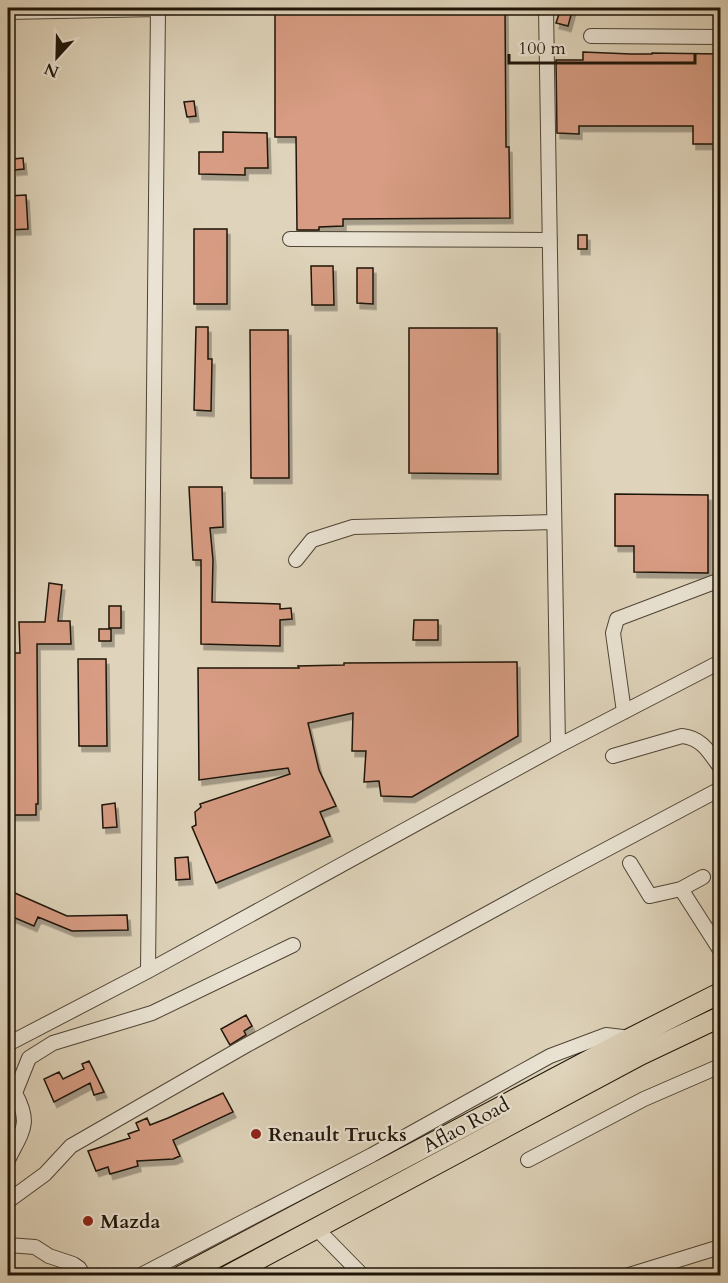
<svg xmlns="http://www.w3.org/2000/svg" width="728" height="1283" font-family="Cardo,serif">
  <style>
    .building { fill: #d79c83; stroke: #1e1408; stroke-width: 1.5; filter: url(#shadow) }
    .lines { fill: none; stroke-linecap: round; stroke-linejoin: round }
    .minor-casing { stroke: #4e4435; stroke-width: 16 }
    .highway-casing { stroke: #1e1408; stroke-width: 22 }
    .minor { stroke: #eae3d3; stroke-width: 14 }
    .highway { stroke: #dfd4bb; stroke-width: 20 }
    .poi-dot { fill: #8f2418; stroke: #eae3d3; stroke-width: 2 }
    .labels { text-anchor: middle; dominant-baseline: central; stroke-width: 4.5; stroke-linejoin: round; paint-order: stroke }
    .street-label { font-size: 20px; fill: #1e1408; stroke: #eae3d3 }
    .poi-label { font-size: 20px; font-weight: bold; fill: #1e1408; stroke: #eae3d3; text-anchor: start }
  </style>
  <defs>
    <filter id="shadow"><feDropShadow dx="3" dy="5.5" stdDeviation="0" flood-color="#0004"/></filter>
  </defs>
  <rect width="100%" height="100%" fill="#dfd4bb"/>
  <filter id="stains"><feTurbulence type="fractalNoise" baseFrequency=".00333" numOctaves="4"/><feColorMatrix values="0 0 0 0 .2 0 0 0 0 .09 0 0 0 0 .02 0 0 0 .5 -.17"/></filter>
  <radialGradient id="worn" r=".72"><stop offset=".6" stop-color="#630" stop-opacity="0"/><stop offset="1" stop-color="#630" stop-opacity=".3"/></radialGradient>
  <path class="building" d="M 275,8 L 505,8 L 506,147 L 509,147 L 510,218 L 343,219 L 343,226 L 319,227 L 319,230 L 297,230 L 296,137 L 275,137 Z
    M 561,8 L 573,8 L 568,26 L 556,23 Z
    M 583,52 L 631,54 L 652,54 L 652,53 L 720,54 L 720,144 L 693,144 L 693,126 L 579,126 L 579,134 L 557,133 L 556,60 L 583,60 Z
    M 194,101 L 196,116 L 187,117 L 184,102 Z
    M 223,132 L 267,133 L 268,168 L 245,168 L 245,175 L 199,174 L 199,152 L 223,152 Z
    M 23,158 L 24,169 L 14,170 L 13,159 Z
    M 26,195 L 28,229 L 8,230 L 8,196 Z
    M 194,229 L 227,229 L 227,304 L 194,304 Z
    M 578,235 L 587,235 L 587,249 L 578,249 Z
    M 311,266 L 333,266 L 334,305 L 312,305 Z
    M 357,268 L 373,268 L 373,304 L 357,303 Z
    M 196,327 L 208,327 L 208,359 L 212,359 L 211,411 L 194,410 Z
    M 409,328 L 497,328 L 498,474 L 409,473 Z
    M 250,330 L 288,330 L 289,478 L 251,478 Z
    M 189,487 L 222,487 L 223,527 L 210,528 L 213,560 L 212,602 L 280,604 L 280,609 L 291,608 L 292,619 L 280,620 L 280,646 L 201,644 L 201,560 L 193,560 Z
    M 615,494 L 708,495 L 708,573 L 634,572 L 634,546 L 615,546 Z
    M 49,583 L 62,585 L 58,621 L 70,621 L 71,644 L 37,644 L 38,804 L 36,804 L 36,815 L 8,815 L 8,653 L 20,653 L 19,622 L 45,622 Z
    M 109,606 L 121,606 L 121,628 L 109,628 Z
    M 414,620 L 438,620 L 438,640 L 413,640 Z
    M 99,629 L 111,629 L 111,641 L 99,641 Z
    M 78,659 L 106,659 L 107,746 L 79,746 Z
    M 517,662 L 518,736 L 412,797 L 381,796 L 379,781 L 364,782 L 366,751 L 352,751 L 353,713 L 308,723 L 319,770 L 336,806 L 320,812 L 330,836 L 216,883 L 192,827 L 196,825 L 195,812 L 201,807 L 200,804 L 290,774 L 288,768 L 199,780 L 198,668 L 299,668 L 298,666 L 344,665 L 344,663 Z
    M 115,803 L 117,827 L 103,828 L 102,805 Z
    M 188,857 L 190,879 L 176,880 L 175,858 Z
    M 8,890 L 67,916 L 127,915 L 128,930 L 72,931 L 38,917 L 34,926 L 8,915 Z
    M 246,1015 L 252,1026 L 244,1031 L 246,1035 L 230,1045 L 221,1029 Z
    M 89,1061 L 104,1092 L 94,1095 L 90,1083 L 54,1102 L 44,1079 L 59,1072 L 63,1079 L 84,1069 L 82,1064 Z
    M 223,1093 L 233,1112 L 173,1140 L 180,1156 L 173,1159 L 137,1161 L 138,1166 L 110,1174 L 108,1167 L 96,1171 L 88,1151 L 130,1138 L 128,1134 L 139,1130 L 136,1123 L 147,1118 L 150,1125 L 168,1118 Z"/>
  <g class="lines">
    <g class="minor-casing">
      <path id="minor" d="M 546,8 L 558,746
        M 8,12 L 158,9
        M 591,36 L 720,37
        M 290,239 L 550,240
        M 296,560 L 312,540 L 353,527 L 554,522
        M 624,712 L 613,633 L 617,619 L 720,580
        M 613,756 L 682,736 C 702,738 709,752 720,767
        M 630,863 L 650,896 L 681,889 L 720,950
        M 681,889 L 703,877
        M 148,971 L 158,8
        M 8,1044 L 148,971 L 558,746 L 720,662
        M 8,1160 C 22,1131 32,1124 15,1093 L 29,1058 L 53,1043 L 152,1013 L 293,945
        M 528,1160 L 644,1099 L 720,1066
        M 8,1201 L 45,1174 L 71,1146 L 245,1046 L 545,882 L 720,789
        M 316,1228 L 363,1276
        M 8,1245 L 35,1247 L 49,1256 L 73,1264 L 79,1268 L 84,1276
        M 139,1276 L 372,1155 L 550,1056 L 606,1035 L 631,1038
        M 626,1276 L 720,1247"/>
    </g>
    <g class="highway-casing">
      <path id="highway" d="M 181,1276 L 631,1038 L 720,993
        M 227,1276 L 640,1055 L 720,1017"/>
    </g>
    <use href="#minor" class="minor"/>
    <use href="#highway" class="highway"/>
  </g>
  <g class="poi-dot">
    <circle cx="256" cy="1134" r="6"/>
    <circle cx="88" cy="1221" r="6"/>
  </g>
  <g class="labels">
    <g class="street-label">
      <text transform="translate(466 1125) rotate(-28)">Aflao Road</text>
    </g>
    <g class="poi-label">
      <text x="268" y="1134">Renault Trucks</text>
      <text x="100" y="1221">Mazda</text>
    </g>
  </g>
  <rect width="728" height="1283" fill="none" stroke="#dfd4bb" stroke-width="30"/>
  <rect x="9" y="9" width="710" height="1265" fill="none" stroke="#1e1408" stroke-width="3"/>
  <rect x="15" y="15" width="698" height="1253" fill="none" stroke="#1e1408" stroke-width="1.5"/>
  <g transform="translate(57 57) rotate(202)" stroke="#eae3d3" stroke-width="4.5" paint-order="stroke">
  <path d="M0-4.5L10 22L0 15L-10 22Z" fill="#1e1408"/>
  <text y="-9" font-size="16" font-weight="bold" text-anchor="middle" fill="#1e1408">N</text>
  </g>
  <path d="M509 54v9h186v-9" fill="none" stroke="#1e1408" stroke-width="3"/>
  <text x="518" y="54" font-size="18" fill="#1e1408" stroke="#eae3d3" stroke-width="4.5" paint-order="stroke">100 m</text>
  <rect width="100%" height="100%" filter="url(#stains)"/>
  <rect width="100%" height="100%" fill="url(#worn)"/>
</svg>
